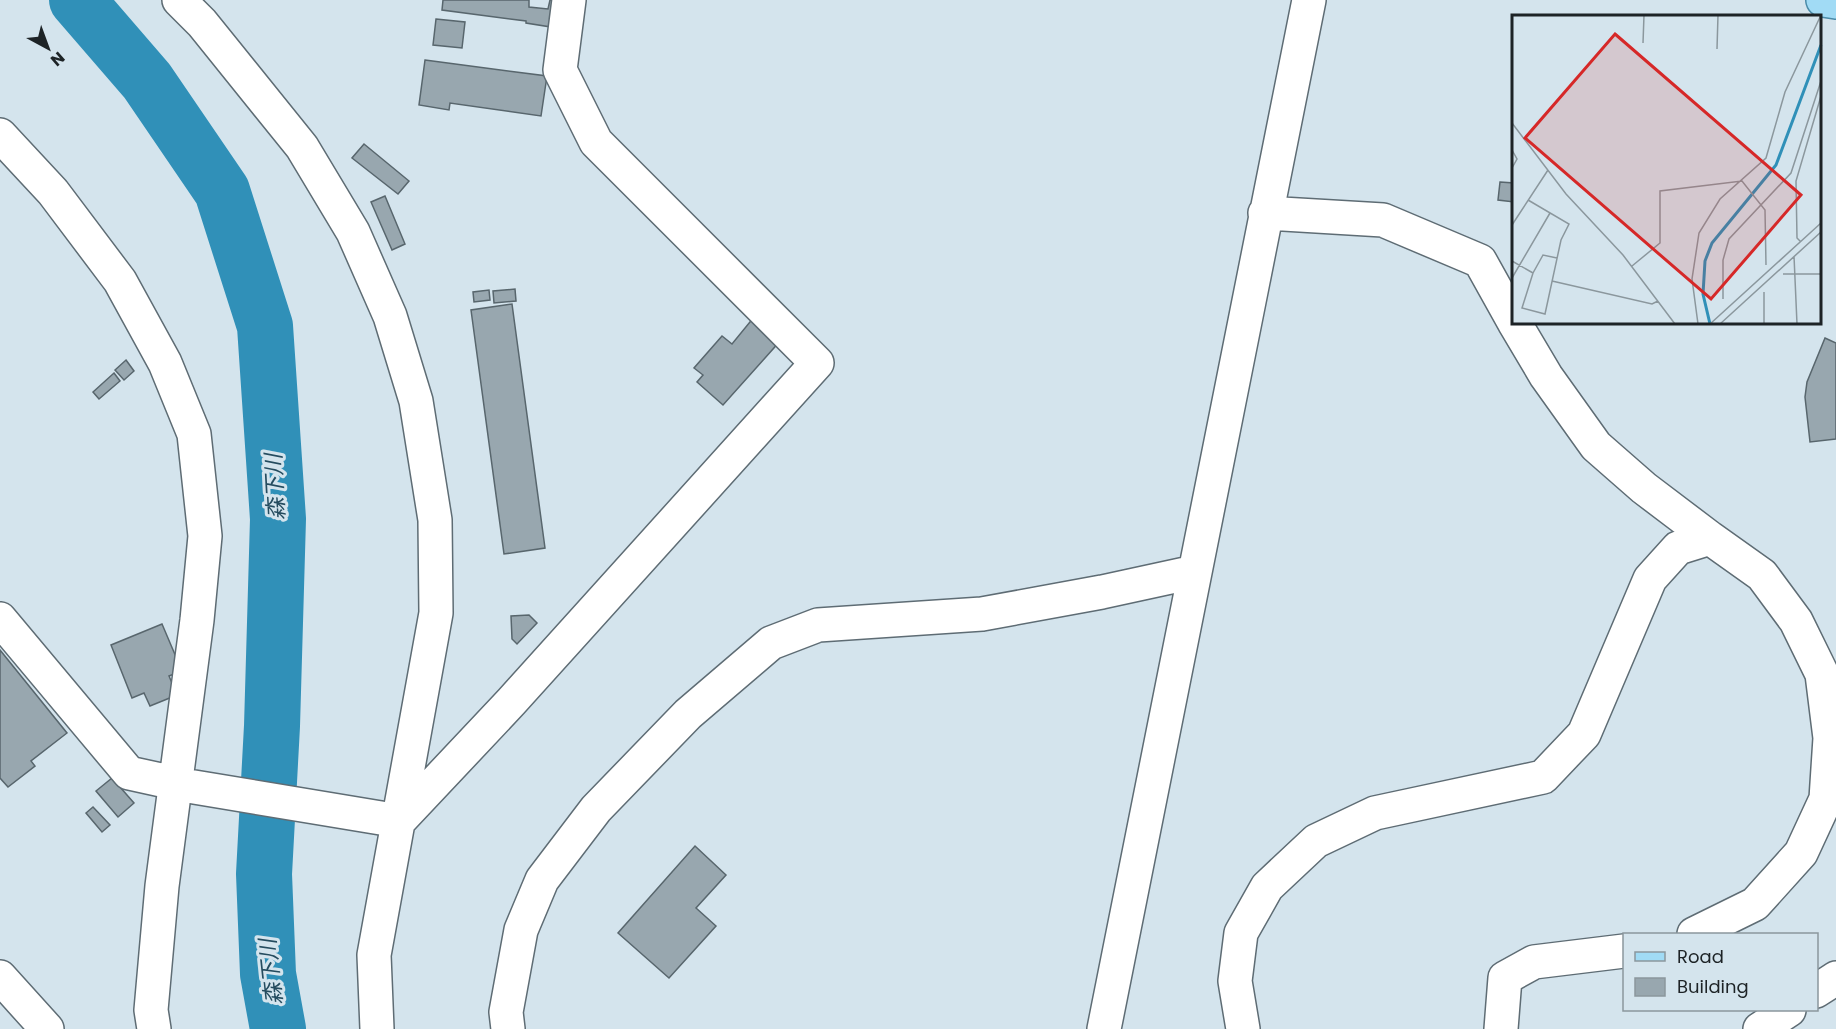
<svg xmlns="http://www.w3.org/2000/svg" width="1836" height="1029" font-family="Poppins,'Noto Sans JP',sans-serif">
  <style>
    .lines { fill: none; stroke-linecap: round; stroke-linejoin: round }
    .river { stroke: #3090b8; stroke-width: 56 }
    .building { fill: #98a7af; stroke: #58666d; stroke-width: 1.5 }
    .minor-casing { stroke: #5e6c74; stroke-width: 36 }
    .major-casing { stroke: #4a8ba9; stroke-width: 36 }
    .minor { stroke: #fff; stroke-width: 33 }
    .major { stroke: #a1dbf5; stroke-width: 33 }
    .labels { text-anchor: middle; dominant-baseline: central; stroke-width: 6; stroke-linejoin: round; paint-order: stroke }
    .water-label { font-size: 22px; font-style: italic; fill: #254c5f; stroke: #d4e4ed }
    .inset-river { fill: none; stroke: #3090b8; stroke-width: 3 }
    .inset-road { fill: none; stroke: #8b979d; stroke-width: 1.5 }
    .view { fill: #d62828; fill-opacity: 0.15; stroke: #d62828; stroke-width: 3 }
    .inset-edge { fill: none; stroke: #1d2326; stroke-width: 3 }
  </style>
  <rect width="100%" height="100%" fill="#d4e4ed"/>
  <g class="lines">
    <path class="river" d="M 77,0 L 147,81 L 222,191 L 265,326 L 278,519 L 272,726 L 264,874 L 268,974 L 278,1029"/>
  </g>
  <path class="building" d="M 443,0 L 529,0 L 529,7 L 548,9 L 550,0 L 565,0 L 576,31 L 526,23 L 526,21 L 442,10 Z
    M 436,19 L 465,22 L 462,48 L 433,45 Z
    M 425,60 L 547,76 L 541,116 L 450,103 L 449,110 L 419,105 Z
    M 364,144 L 409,181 L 398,194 L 352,158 Z
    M 1500,182 L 1514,183 L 1514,202 L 1498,200 Z
    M 385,196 L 405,244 L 392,250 L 371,202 Z
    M 515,289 L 516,301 L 494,303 L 493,291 Z
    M 489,290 L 490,300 L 474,302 L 473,292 Z
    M 512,304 L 545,548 L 504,554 L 471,310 Z
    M 754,317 L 781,340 L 723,405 L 697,382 L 703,375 L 694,368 L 722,336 L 732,344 Z
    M 1825,338 L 1836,343 L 1836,439 L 1810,442 L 1805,397 L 1807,382 Z
    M 126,360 L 134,371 L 124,380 L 115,370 Z
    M 114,373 L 120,381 L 99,399 L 93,392 Z
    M 529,615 L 537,623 L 517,644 L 512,639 L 511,616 Z
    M 162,624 L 182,671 L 169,676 L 177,695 L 150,706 L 144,693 L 132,698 L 111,645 Z
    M 0,650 L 67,733 L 31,761 L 35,766 L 8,787 L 0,778 Z
    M 112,778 L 134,803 L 118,817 L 96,791 Z
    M 93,807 L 110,825 L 102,832 L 86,813 Z
    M 695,846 L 726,875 L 696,908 L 716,926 L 669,978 L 618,933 Z"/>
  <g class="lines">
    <g class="minor-casing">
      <path id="minor" d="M 179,0 L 202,23 L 302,147 L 353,232 L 390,316 L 416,401 L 435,520 L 436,613 L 374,955 L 377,1029
        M 0,135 L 53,192 L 120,281 L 165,363 L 194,434 L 205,536 L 197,620 L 162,886 L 151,1010 L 154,1029
        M 1265,213 L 1383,220 L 1480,261 L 1514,322
        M 1514,322 L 1546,376 L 1596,446 L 1644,488 L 1710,538 L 1762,575 L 1796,621 L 1822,674 L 1830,738 L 1826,799 L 1801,853 L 1755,904 L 1694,934
        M 0,619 L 129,773 L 188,786 L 399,821 L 511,702 L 817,363 L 596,142 L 560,70 L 569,0
        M 0,977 L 47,1029
        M 1816,991 L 1836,978
        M 508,1029 L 506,1012 L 521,930 L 542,880 L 596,809 L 688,714 L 771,643 L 818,625 L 982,614 L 1102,592 L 1194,572
        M 1104,1029 L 1309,0
        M 1243,1029 L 1235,981 L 1241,933 L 1267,887 L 1316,841 L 1375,813 L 1543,777 L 1584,734 L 1650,579 L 1678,548 L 1710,538
        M 1501,1029 L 1505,978 L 1534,962 L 1624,951
        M 1760,1029 L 1789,1010"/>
    </g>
    <g class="major-casing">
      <path id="major" d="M 1823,0 L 1836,2"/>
    </g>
    <use href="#minor" class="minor"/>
    <use href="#major" class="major"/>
  </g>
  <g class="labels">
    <g class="water-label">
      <text transform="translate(275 487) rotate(-93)">森下川</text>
      <text transform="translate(271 972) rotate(-96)">森下川</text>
    </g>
  </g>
  <g transform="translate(1512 15)">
    <rect width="309" height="309" fill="#d4e4ed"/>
    <path class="inset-river" d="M 198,309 L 191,279 L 193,246 L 200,228 L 264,150 L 309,30"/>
    <path class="inset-road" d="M 131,28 L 132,0M 205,34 L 206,0M 0,108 L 54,179 L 111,240 L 163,309M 0,135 L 5,144 L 0,153M 16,185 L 57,209 L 49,225 L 33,299 L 10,293 L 21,258 L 31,240 L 45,243M 0,210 L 36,155M 289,227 L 285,223 L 284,166 L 309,81M 282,241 L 285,309M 0,246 L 21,258M 120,251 L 148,228 L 148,176 L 230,166 L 253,195 L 254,250M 271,259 L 309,259M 0,263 L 38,198M 40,266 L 140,289 L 146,286M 252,277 L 252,309M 211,284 L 211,245 L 217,224 L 279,158 L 309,66M 186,309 L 180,264 L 187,218 L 208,184 L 254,143 L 273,77 L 309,0M 198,309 L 309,208M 208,309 L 309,217"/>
    <path class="view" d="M 103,19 L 289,180 L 199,284 L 13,123 Z"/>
    <rect width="309" height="309" class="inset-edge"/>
  </g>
  <rect x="1623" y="933" width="195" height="78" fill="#d4e4ed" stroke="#8b979d" stroke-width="1.5"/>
  <rect x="1635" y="952" width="30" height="9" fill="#a1dbf5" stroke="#8b979d" stroke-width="1.5"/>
  <text x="1677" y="963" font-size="18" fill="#1d2326">Road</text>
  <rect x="1635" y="978" width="30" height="18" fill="#98a7af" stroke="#8b979d" stroke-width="1.5"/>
  <text x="1677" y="993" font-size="18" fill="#1d2326">Building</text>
  <g transform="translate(48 48) rotate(139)" stroke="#d4e4ed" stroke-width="4.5" paint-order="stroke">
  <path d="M0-4.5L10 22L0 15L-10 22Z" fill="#1d2326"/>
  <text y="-9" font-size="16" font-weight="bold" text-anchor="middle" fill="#1d2326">N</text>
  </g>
</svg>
